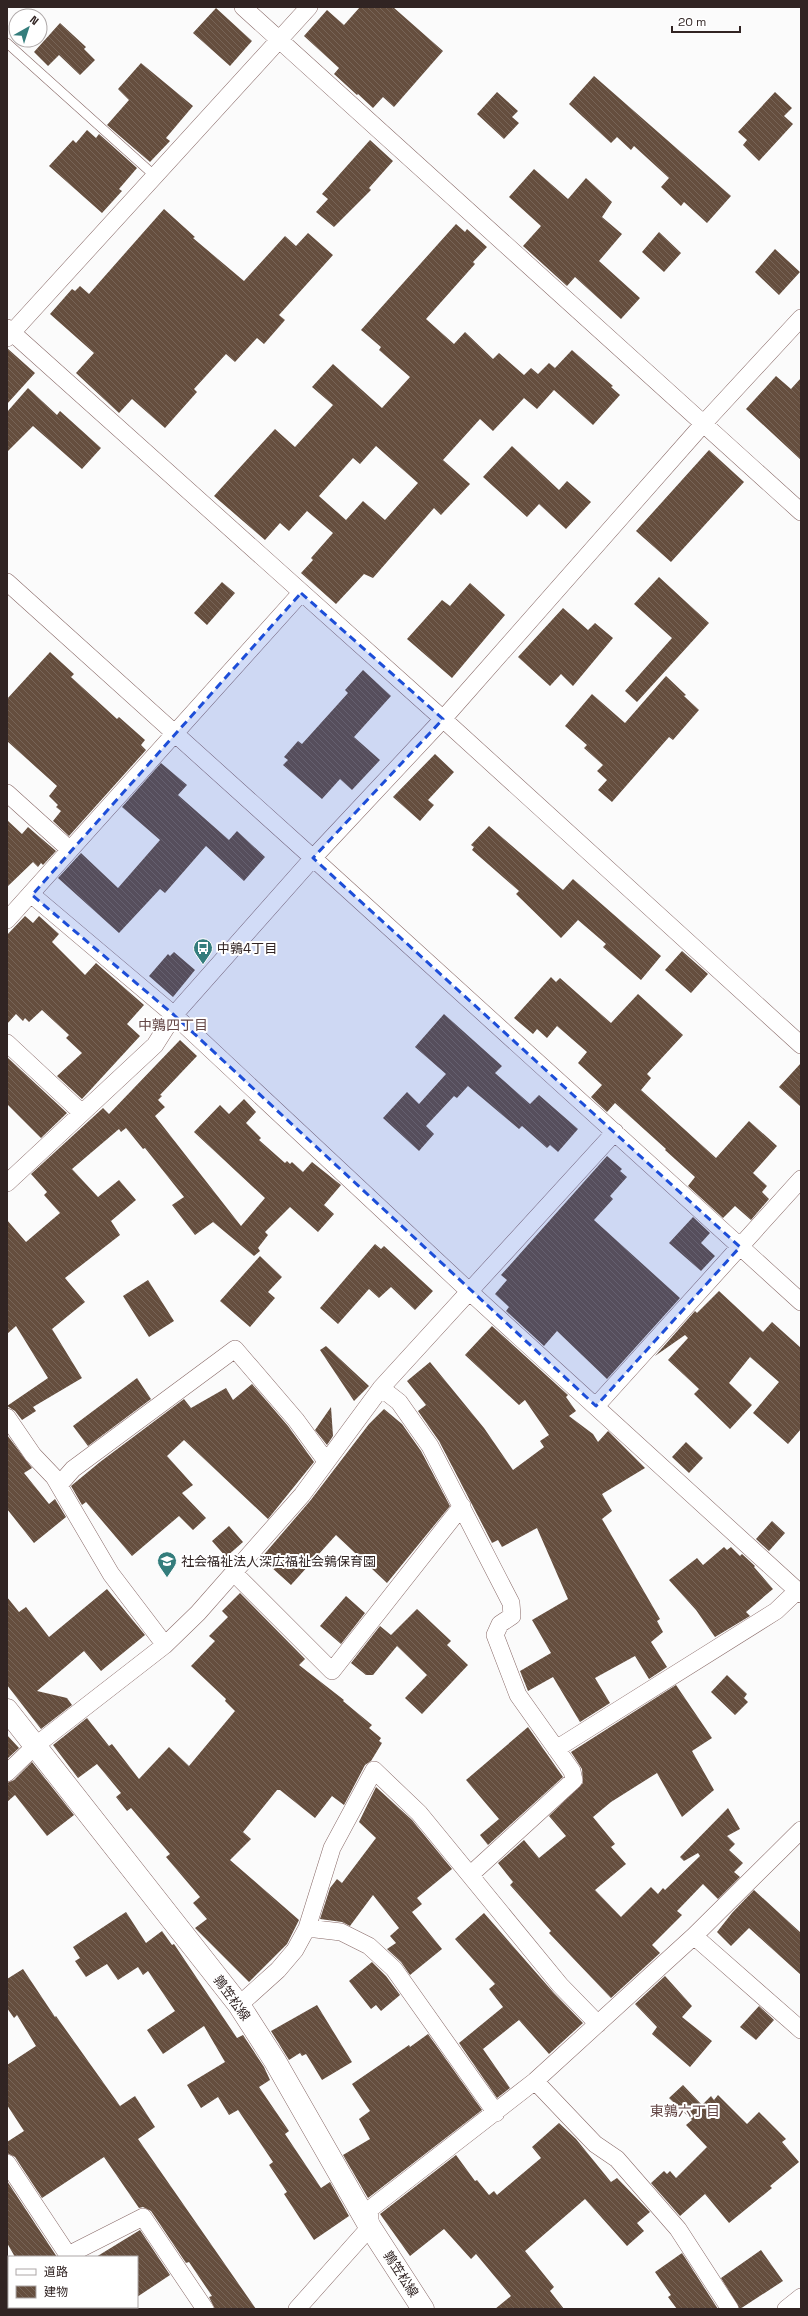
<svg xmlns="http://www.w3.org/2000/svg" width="808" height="2316" font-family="'Space Grotesk','Noto Sans JP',sans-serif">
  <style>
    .building { fill: url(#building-back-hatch); fill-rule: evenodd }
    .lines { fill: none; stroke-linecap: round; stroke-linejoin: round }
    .service-casing { stroke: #886967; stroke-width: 10 }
    .minor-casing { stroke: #886967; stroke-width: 18 }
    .secondary-casing { stroke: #886967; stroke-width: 23 }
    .service { stroke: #fff; stroke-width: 9 }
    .minor { stroke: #fff; stroke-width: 17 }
    .secondary { stroke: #fff; stroke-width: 22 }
    .marked { fill: #1d4ed8; fill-opacity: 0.2; stroke: #1d4ed8; stroke-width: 3; stroke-dasharray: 8 5; stroke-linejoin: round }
    .labels { text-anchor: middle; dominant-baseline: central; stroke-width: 4; stroke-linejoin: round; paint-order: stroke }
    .poi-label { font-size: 13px; fill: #312423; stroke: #fff; text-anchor: start }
    .street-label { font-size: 13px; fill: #312423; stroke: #fff }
    .neighbourhood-label { font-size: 14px; fill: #644746; stroke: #fff }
  </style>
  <defs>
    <pattern id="building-back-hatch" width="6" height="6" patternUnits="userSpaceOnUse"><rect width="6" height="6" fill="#654e3e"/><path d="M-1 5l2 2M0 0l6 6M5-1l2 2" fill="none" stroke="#776457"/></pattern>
  </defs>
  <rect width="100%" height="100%" fill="#fbfbfb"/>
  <path class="building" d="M 360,7 L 393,7 L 443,51 L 394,107 L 383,97 L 373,108 L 358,94 L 357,95 L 334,74 L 339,68 L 304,36 L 327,10 L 344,25 Z
    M 216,8 L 252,41 L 230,66 L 193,33 Z
    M 60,23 L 86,47 L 84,49 L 95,60 L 80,75 L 59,55 L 48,66 L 34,52 Z
    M 141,63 L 193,106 L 166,138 L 170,141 L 150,162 L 107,125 L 129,100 L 118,89 Z
    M 594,76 L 731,196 L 707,223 L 684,202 L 681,206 L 661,187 L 669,178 L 634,146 L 631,150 L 617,137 L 611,143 L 569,104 Z
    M 497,92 L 518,111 L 512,117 L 519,123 L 504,139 L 477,114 Z
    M 775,92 L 792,108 L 784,116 L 793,124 L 759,161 L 743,145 L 747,140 L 738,132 Z
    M 87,130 L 96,138 L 99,134 L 137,168 L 119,189 L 122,191 L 102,213 L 49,166 L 73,140 L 76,143 Z
    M 370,140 L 393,161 L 369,188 L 371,190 L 334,227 L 316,212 L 328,199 L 322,194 Z
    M 534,169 L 568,199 L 586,178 L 612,202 L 602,217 L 622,234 L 599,261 L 640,298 L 621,319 L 575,277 L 567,286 L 523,246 L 541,226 L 509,197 Z
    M 164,209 L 195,237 L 193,238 L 244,281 L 285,236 L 296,246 L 308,233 L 333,255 L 279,315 L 285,320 L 264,344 L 257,338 L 235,362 L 226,354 L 194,389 L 197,392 L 165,428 L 132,399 L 119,413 L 76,373 L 94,353 L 50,314 L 72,289 L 75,291 L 80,286 L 89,294 Z
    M 456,224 L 465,232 L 467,229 L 487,247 L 473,262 L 475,264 L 426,319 L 454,344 L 465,332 L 493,359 L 499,353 L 524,375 L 531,368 L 538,374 L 549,363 L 555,368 L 572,350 L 613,386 L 611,387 L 620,395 L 593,425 L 554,390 L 537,409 L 524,398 L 493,431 L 480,419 L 443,460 L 470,484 L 441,515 L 434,508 L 373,578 L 364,574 L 336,604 L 301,573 L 313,560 L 311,558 L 333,533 L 307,511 L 289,531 L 280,523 L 265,540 L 214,496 L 275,429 L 295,447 L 333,405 L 312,387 L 333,364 L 382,408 L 410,377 L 379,350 L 381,347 L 361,330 ZM 376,446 L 418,483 L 385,520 L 363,501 L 346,520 L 319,496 L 353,458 L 360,464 Z
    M 659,232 L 681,253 L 664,272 L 642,252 Z
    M 775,249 L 800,272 L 779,295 L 755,272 Z
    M 7,348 L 35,373 L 7,404 Z
    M 776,376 L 791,389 L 801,378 L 801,460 L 746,409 Z
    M 28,388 L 57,415 L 60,411 L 101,448 L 82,469 L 33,426 L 7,452 L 7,412 Z
    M 512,446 L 559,490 L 567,481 L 591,502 L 566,529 L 539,504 L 527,517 L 483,477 Z
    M 709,450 L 744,482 L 671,562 L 636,531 Z
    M 659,577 L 709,623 L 637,702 L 625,691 L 672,638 L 634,604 Z
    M 222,582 L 235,593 L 207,625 L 194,613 Z
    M 470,583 L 505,615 L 452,678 L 407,639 L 442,600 L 450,606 Z
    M 563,608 L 588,630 L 595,623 L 613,638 L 573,686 L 561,674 L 550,686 L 518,657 Z
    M 50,652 L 74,674 L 71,677 L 117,719 L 119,717 L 145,740 L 141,745 L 146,750 L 69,836 L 53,821 L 61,811 L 56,807 L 58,805 L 49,796 L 57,786 L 7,741 L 7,699 Z
    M 363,670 L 391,696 L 354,737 L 380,760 L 352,790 L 340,779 L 322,799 L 283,765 L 288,760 L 284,757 L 298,741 L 302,744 L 348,693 L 345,690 Z
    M 666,676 L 686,695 L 684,696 L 699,710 L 673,740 L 669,737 L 612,802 L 598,790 L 607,780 L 597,771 L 603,765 L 584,748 L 587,745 L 565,726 L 592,694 L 625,723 Z
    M 435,754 L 454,772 L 428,800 L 434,805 L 420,821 L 393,797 Z
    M 161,763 L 187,785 L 178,795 L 229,840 L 237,831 L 265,857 L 244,881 L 206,846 L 165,893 L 160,889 L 119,933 L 58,878 L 81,853 L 118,888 L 160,840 L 122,807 Z
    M 7,820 L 22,834 L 28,827 L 56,851 L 43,865 L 41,863 L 38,867 L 33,862 L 7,887 Z
    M 489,826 L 563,890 L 573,879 L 661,956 L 641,980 L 603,947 L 606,944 L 578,920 L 561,938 L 516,894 L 519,891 L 472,850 L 474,847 L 471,845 Z
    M 25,916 L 33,923 L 39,916 L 59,934 L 52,942 L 85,975 L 96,963 L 144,1005 L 127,1024 L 140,1036 L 82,1099 L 57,1076 L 82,1053 L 66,1038 L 69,1035 L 42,1010 L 29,1022 L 25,1018 L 23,1021 L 16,1014 L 7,1024 L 7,935 Z
    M 682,951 L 708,974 L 691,993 L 665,970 Z
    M 174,952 L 195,970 L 173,997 L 149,976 L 168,954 L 170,956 Z
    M 551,977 L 556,982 L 560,978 L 611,1023 L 638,994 L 683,1035 L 647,1074 L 651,1078 L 641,1090 L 716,1158 L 749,1121 L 777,1146 L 753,1173 L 767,1186 L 762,1192 L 769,1199 L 751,1220 L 735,1206 L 723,1218 L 688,1186 L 695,1177 L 665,1150 L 666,1149 L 615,1103 L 607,1112 L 591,1097 L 602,1085 L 578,1063 L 587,1052 L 557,1026 L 547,1038 L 537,1029 L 533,1034 L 514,1018 Z
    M 444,1014 L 502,1066 L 495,1073 L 530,1104 L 539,1095 L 578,1129 L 558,1152 L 550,1145 L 547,1148 L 522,1126 L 519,1129 L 468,1086 L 457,1098 L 454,1096 L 426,1126 L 434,1134 L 419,1151 L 383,1118 L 407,1092 L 419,1104 L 446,1074 L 415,1047 Z
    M 180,1040 L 197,1056 L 160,1095 L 162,1096 L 158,1100 L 165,1107 L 155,1116 L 241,1226 L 265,1198 L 194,1132 L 220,1105 L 229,1114 L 244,1099 L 256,1112 L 246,1123 L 261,1138 L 259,1140 L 285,1163 L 287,1161 L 290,1164 L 292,1162 L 303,1172 L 312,1162 L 341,1185 L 324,1205 L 334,1214 L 318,1232 L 290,1207 L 265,1232 L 268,1235 L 258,1248 L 260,1251 L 254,1256 L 213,1222 L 195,1235 L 172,1205 L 184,1197 L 145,1148 L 143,1149 L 126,1128 L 121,1132 L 119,1129 L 72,1169 L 98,1197 L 119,1180 L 136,1200 L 111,1221 L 120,1235 L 65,1278 L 85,1302 L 52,1329 L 82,1378 L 33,1407 L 36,1411 L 22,1420 L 15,1411 L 7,1406 L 48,1378 L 16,1326 L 7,1334 L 7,1220 L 26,1242 L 60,1213 L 44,1195 L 47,1192 L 31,1174 L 103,1108 L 109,1114 Z
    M 7,1057 L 67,1113 L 41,1138 L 7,1104 Z
    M 801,1063 L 801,1107 L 779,1087 Z
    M 607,1156 L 622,1169 L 620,1171 L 627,1177 L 610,1196 L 613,1199 L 594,1220 L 680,1298 L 607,1379 L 557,1331 L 544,1346 L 506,1311 L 509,1307 L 495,1294 L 507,1280 L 501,1275 Z
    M 693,1217 L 710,1233 L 701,1243 L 715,1256 L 701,1271 L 669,1243 Z
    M 375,1244 L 381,1249 L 384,1246 L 433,1291 L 415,1310 L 391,1287 L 379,1298 L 369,1289 L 338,1324 L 320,1308 Z
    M 260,1256 L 282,1277 L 268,1292 L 275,1298 L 250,1327 L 220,1301 Z
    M 148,1280 L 174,1321 L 149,1337 L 123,1296 Z
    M 719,1291 L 763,1332 L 772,1322 L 801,1348 L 801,1429 L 788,1444 L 753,1413 L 779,1382 L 750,1357 L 729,1383 L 752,1405 L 730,1429 L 694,1394 L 699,1389 L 668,1360 L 688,1338 L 685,1335 L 655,1356 L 695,1311 L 697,1313 Z
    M 492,1326 L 568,1395 L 566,1397 L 576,1411 L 569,1416 L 593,1434 L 598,1442 L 608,1431 L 645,1468 L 602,1494 L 612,1511 L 602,1519 L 660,1619 L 657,1621 L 663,1632 L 651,1642 L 667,1667 L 649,1679 L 635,1656 L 595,1678 L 610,1703 L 580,1722 L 553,1677 L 528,1691 L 520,1671 L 551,1653 L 532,1620 L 568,1599 L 537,1528 L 502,1547 L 498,1540 L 492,1543 L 439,1441 L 418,1411 L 426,1405 L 407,1381 L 430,1362 L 484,1428 L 513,1470 L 544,1447 L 540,1441 L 549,1435 L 525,1400 L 519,1405 L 465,1355 Z
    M 326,1346 L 369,1386 L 354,1401 L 320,1350 Z
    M 137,1378 L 151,1399 L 88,1446 L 73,1426 Z
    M 252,1384 L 288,1426 L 314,1462 L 268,1519 L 184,1440 L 167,1456 L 193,1485 L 182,1493 L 206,1518 L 193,1530 L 179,1516 L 132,1556 L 86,1502 L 82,1505 L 71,1486 L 100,1462 L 184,1399 L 191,1408 L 226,1388 L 233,1400 Z
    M 331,1407 L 333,1436 L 327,1445 L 315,1430 Z
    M 384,1409 L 402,1424 L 421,1451 L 450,1506 L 387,1583 L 336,1535 L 291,1585 L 261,1558 L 310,1501 L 369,1424 Z
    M 7,1435 L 32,1468 L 24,1473 L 49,1504 L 55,1499 L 66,1517 L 34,1543 L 7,1509 Z
    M 686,1442 L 703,1458 L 689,1473 L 672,1457 Z
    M 772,1521 L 785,1533 L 769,1551 L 756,1539 Z
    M 229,1526 L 243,1542 L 226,1557 L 212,1541 Z
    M 724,1547 L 727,1550 L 731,1547 L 740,1556 L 742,1554 L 755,1566 L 754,1567 L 773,1589 L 746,1612 L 750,1616 L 715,1637 L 696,1610 L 669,1580 L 697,1558 L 703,1565 Z
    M 107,1589 L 145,1635 L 101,1671 L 84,1651 L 37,1691 L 67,1698 L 72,1705 L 41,1729 L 7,1685 L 7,1597 L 19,1612 L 26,1607 L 49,1637 Z
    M 240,1593 L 305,1659 L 299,1665 L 344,1700 L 343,1701 L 372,1725 L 369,1728 L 381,1738 L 379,1741 L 382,1743 L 371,1761 L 365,1765 L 344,1805 L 332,1796 L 315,1818 L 280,1790 L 277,1790 L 243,1832 L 251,1839 L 230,1860 L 299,1920 L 287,1944 L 249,1982 L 195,1928 L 207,1919 L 193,1903 L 200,1897 L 166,1857 L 170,1854 L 131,1808 L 127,1811 L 116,1797 L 121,1793 L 97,1764 L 78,1778 L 53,1745 L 87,1718 L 109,1746 L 112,1744 L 139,1779 L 169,1747 L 189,1766 L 235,1711 L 225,1701 L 226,1699 L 191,1666 L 215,1641 L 209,1636 L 228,1617 L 222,1611 Z
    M 346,1596 L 365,1613 L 341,1644 L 320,1626 Z
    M 417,1609 L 451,1641 L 447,1645 L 468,1665 L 422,1714 L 405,1698 L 427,1675 L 397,1646 L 373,1675 L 366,1675 L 351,1663 L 380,1626 L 391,1635 Z
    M 727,1675 L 747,1694 L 744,1698 L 748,1702 L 735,1715 L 711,1692 Z
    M 676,1685 L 712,1738 L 692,1751 L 714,1790 L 682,1817 L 657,1773 L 611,1802 L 593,1817 L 615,1844 L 611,1847 L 626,1864 L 595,1890 L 621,1917 L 651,1887 L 658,1894 L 663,1888 L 665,1890 L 700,1856 L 698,1853 L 684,1861 L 680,1857 L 728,1808 L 740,1829 L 727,1836 L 735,1844 L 729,1850 L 743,1863 L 734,1872 L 740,1877 L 718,1899 L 703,1884 L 677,1911 L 682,1915 L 652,1945 L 660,1953 L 611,1998 L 549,1933 L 551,1931 L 510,1885 L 513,1882 L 498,1863 L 524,1840 L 539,1858 L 566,1836 L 549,1816 L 583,1783 L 582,1769 L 571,1752 Z
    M 528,1727 L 563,1777 L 488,1845 L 480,1835 L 499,1819 L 466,1780 Z
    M 7,1735 L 19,1748 L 7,1759 Z
    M 32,1762 L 74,1815 L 47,1836 L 15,1795 L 7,1802 L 7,1783 L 14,1780 Z
    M 376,1787 L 412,1820 L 452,1869 L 417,1898 L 422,1904 L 412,1912 L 442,1949 L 410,1975 L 401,1962 L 387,1949 L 396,1943 L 390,1936 L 399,1928 L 373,1895 L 350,1926 L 342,1922 L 320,1919 L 330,1888 L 337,1879 L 342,1883 L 376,1838 L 359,1822 Z
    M 754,1890 L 801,1933 L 801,1975 L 749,1928 L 731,1946 L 717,1932 L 732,1913 Z
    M 126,1912 L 146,1943 L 162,1931 L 172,1945 L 174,1944 L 237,2038 L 243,2035 L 264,2067 L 270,2080 L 259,2087 L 289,2131 L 285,2134 L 321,2188 L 330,2182 L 349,2216 L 314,2240 L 284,2194 L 287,2192 L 269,2165 L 273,2162 L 238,2110 L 229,2115 L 218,2097 L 201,2108 L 187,2085 L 225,2062 L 204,2026 L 163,2054 L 147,2030 L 175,2011 L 148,1971 L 143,1975 L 138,1967 L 118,1980 L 107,1964 L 86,1977 L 75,1961 L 80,1958 L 73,1947 Z
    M 484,1913 L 553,1992 L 583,2023 L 549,2054 L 519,2020 L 483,2049 L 510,2088 L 497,2098 L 459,2043 L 503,2007 L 489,1989 L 495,1984 L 455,1939 Z
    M 372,1962 L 386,1976 L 400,1995 L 381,2011 L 376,2005 L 371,2009 L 349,1981 Z
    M 23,1969 L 55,2017 L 56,2016 L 120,2106 L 135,2096 L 155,2127 L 138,2139 L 256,2309 L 215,2309 L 209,2297 L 212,2296 L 189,2262 L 186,2263 L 151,2211 L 143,2207 L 139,2208 L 104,2157 L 42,2198 L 15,2157 L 7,2153 L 7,2142 L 24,2131 L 7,2105 L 7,2065 L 36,2046 L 17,2015 L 14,2018 L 7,2008 L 7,1979 Z
    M 665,1976 L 692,2006 L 682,2017 L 712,2041 L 690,2067 L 652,2034 L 657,2027 L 635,2004 Z
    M 317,2005 L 352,2062 L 322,2080 L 306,2054 L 302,2056 L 300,2053 L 289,2060 L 271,2031 Z
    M 759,2006 L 774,2020 L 756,2040 L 740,2027 Z
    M 428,2034 L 482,2110 L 368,2198 L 343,2155 L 370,2139 L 359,2119 L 370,2111 L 352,2084 L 409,2045 L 410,2047 Z
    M 683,2085 L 702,2105 L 711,2096 L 714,2100 L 718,2095 L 747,2124 L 759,2112 L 786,2139 L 782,2142 L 799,2162 L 770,2186 L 772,2188 L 729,2223 L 705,2194 L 680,2216 L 651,2183 L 664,2171 L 667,2174 L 670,2171 L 676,2178 L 707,2147 L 686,2125 L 692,2120 L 669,2098 Z
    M 559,2123 L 576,2139 L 611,2182 L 617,2178 L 650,2212 L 637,2223 L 644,2231 L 627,2246 L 585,2199 L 525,2251 L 554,2287 L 550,2291 L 564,2309 L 495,2309 L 511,2296 L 476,2254 L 471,2259 L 444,2229 L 410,2256 L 380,2214 L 456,2155 L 475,2181 L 477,2180 L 489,2195 L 494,2191 L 497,2195 L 541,2158 L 532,2147 Z
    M 7,2181 L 57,2257 L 15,2257 L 7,2243 Z
    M 140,2230 L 170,2275 L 137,2297 L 137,2257 L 96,2257 Z
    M 761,2250 L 783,2281 L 740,2309 L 721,2278 Z
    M 682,2253 L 718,2309 L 677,2309 L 668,2297 L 671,2295 L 655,2272 Z"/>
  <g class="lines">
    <g class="service-casing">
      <path id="service" d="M 7,43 L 155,176"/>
    </g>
    <g class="minor-casing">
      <path id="minor" d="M 243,7 L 801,512
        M 7,328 L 443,719 L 801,1045
        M 7,338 L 309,7
        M 7,582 L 313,858 L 801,1302
        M 7,793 L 69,849
        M 32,895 L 174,1015 L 470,1292 L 801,1594
        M 7,920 L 301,593
        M 7,1043 L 82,1113
        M 7,1183 L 155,1045 L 174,1015 L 313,858 L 443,719 L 704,423 L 801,318
        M 381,1388 L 399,1402 L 430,1446 L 511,1603 L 512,1616 L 500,1624 L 495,1635 L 518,1695 L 572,1771 L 574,1780 L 470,1875
        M 596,1406 L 801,1179
        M 7,1417 L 33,1455 L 54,1477 L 111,1574 L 165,1645
        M 59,1485 L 73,1469 L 235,1349 L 296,1420 L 326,1461
        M 234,1573 L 332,1671 L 462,1506
        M 556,1749 L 776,1611 L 797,1591
        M 7,1773 L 35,1746 L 165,1645 L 198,1613 L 302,1495 L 381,1388 L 615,1132
        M 307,1928 L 341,1932 L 369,1946 L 394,1969 L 496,2113
        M 694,1936 L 801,2030
        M 239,2005 L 278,1970 L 295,1950 L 307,1928 L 332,1848 L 374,1770 L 419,1813 L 560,1985 L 598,2024
        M 535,2081 L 595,2144 L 617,2159 L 678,2229 L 730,2309
        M 7,2163 L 68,2255 L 143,2217 L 205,2309
        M 297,2309 L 370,2227 L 370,2209 L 535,2081 L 694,1936 L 801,1830
        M 786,2309 L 801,2297"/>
    </g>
    <g class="secondary-casing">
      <path id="secondary" d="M 7,1710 L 239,2005 L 275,2061 L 370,2227 L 423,2309"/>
    </g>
    <use href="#service" class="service"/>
    <use href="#minor" class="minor"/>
    <use href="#secondary" class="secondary"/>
  </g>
  <path class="marked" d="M 301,593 L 443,719 L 313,858 L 740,1247 L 596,1406 L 174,1015 L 32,895 Z"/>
  <defs>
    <g id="bus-pin" transform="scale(1)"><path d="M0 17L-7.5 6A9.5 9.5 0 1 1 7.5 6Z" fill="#347d7c" stroke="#fff"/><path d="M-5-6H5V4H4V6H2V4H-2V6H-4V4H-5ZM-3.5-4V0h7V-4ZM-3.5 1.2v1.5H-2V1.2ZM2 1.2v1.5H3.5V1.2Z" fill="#fff"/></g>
    <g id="school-pin" transform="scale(1)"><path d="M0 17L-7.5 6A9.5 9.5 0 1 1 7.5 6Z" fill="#347d7c" stroke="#fff"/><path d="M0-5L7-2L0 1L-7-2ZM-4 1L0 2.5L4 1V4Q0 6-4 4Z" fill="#fff"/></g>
  </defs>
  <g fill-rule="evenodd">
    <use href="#bus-pin" x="203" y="948"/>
    <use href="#school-pin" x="167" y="1561"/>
  </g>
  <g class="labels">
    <g class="poi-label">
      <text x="217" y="948">中鶉4丁目</text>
      <text x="181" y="1561">社会福祉法人深広福祉会鶉保育園</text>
    </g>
    <g class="street-label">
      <text transform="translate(232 1998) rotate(54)">鶉笠松線</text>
      <text transform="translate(401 2274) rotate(57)">鶉笠松線</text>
    </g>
    <g class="neighbourhood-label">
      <text x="173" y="1025">中鶉四丁目</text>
      <text x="685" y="2111">東鶉六丁目</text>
    </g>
  </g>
  <rect width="808" height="2316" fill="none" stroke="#312423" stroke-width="16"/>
  <rect x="8" y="2256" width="130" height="52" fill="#ffffff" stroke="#ada7a7"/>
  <rect x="16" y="2269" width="20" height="6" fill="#ffffff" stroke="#ada7a7"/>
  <text x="44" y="2276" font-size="12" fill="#312423">道路</text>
  <rect x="16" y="2286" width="20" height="12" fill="url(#building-back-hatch)" stroke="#ada7a7"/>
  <text x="44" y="2296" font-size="12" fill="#312423">建物</text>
  <g transform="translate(28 28) rotate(39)"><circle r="19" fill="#ffffff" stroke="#ada7a7"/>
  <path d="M0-3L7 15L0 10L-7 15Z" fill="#347d7c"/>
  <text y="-6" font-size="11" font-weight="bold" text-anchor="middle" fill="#312423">N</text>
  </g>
  <path d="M672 26v6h68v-6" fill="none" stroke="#312423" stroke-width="2"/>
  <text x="678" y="26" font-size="12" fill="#312423" stroke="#ffffff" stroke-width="3" paint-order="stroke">20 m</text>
</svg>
